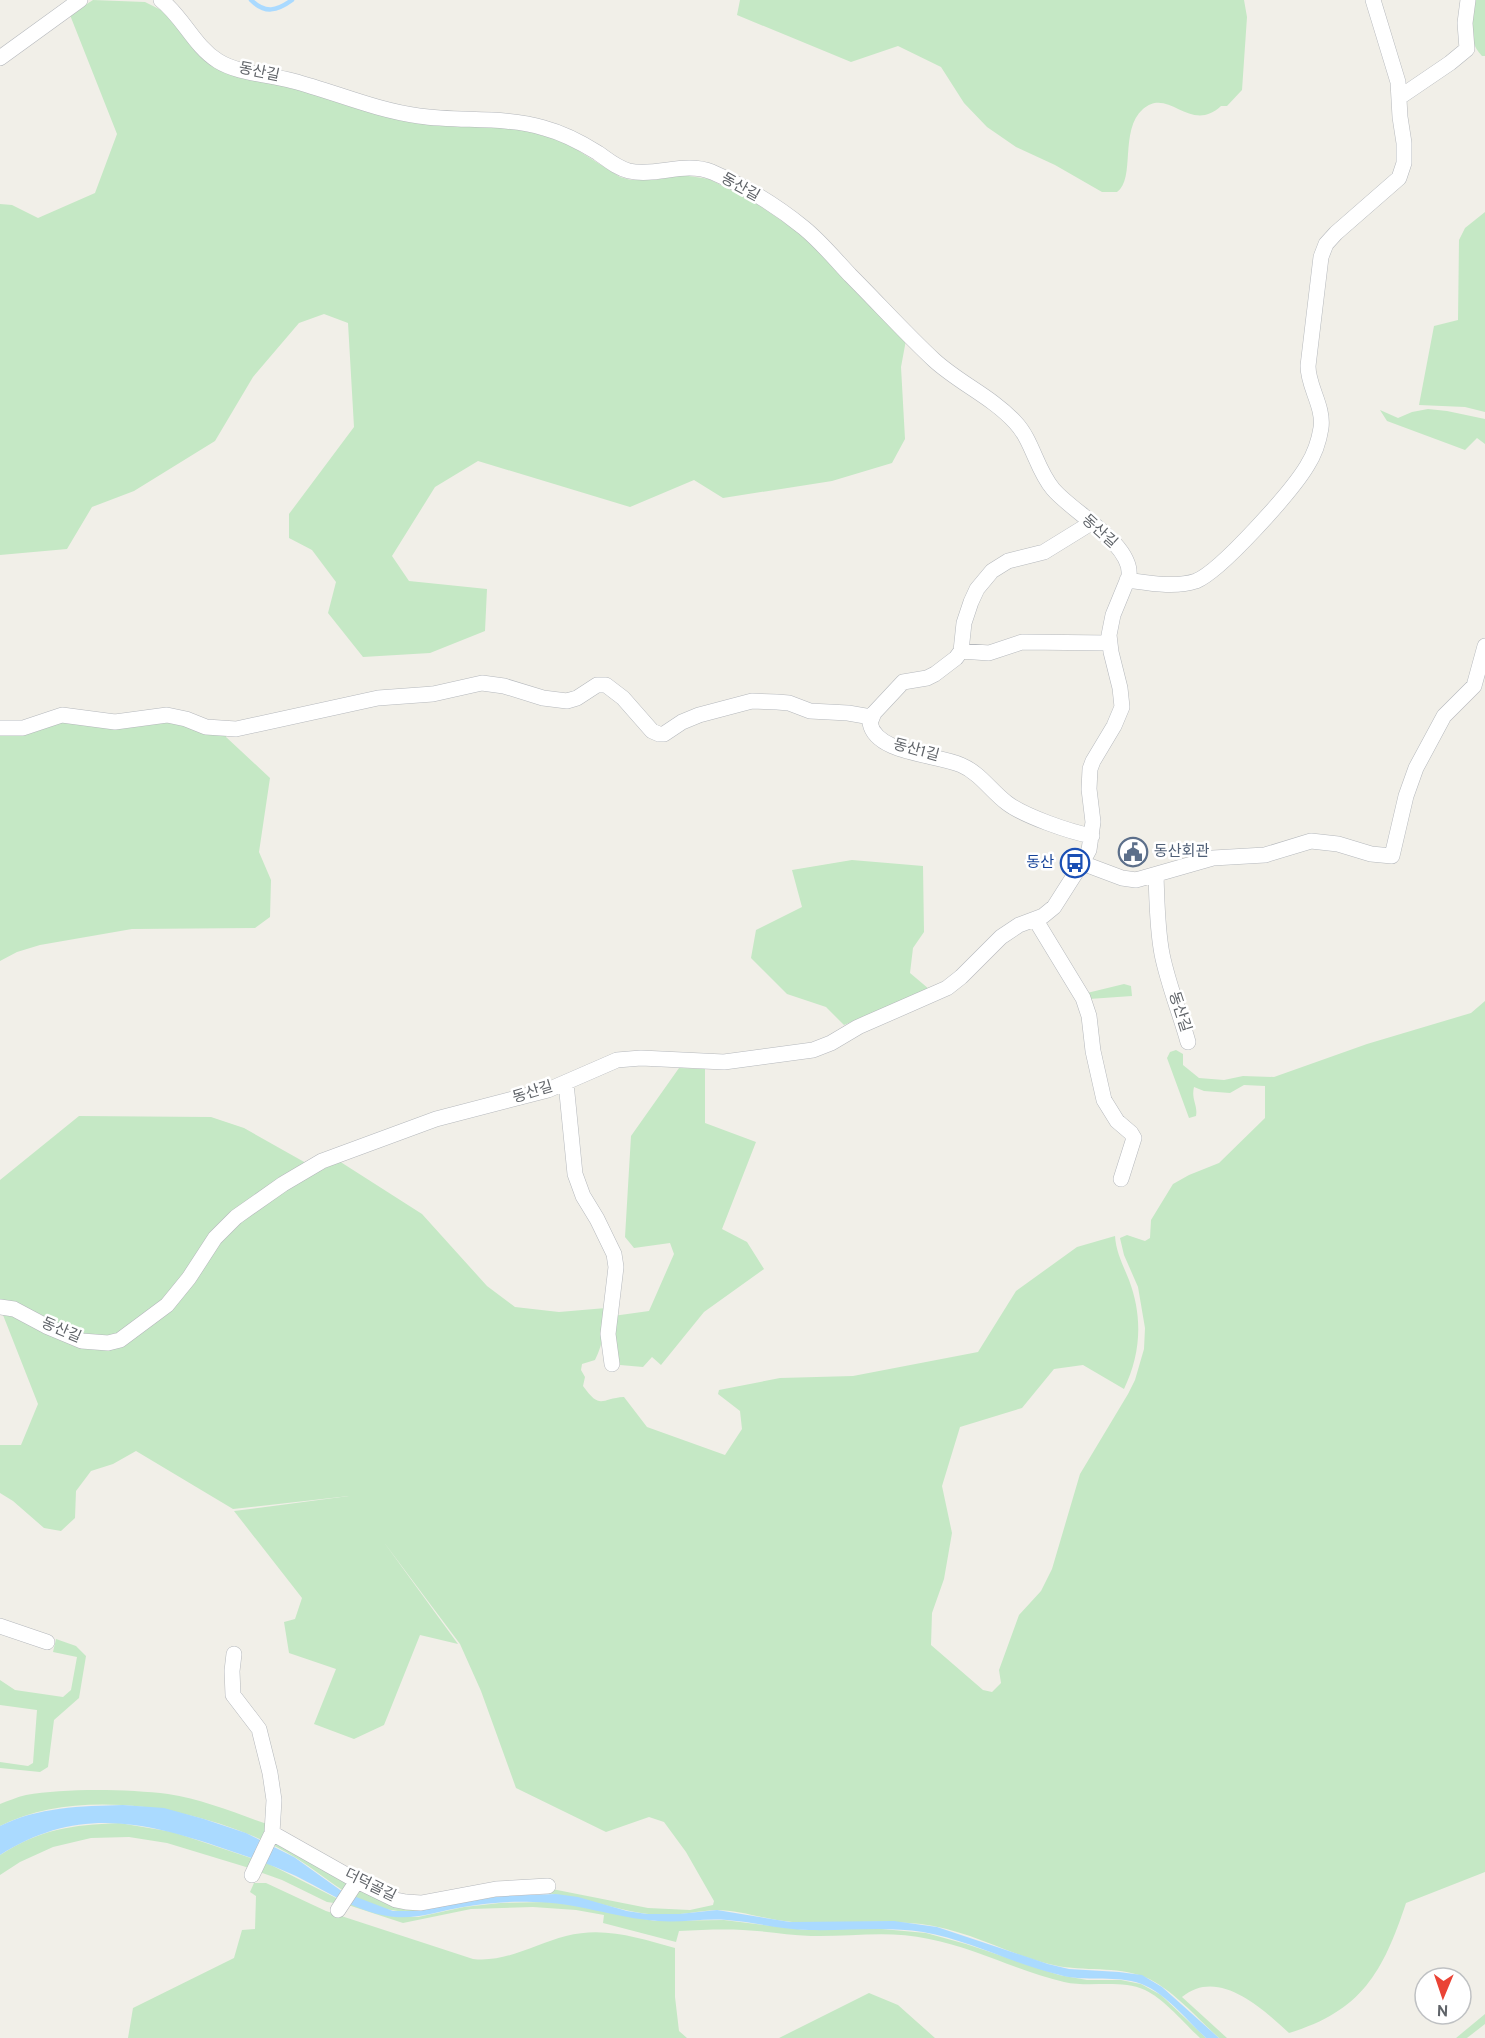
<svg xmlns="http://www.w3.org/2000/svg" width="1485" height="2038" font-family="Overpass,'Noto Sans KR',sans-serif">
  <style>
    .green { fill: #c5e8c5 }
    .water { fill: #aadaff }
    .lines { fill: none; stroke-linecap: round; stroke-linejoin: round }
    .stream { stroke: #aadaff; stroke-width: 4.5 }
    .minor-casing { stroke: #b5b8bc; stroke-width: 16 }
    .minor { stroke: #fff; stroke-width: 15 }
    .labels { text-anchor: middle; dominant-baseline: central; stroke-width: 5; stroke-linejoin: round; paint-order: stroke }
    .street-label { font-size: 15px; fill: #5f6368; stroke: #fff }
    .service-label { font-size: 15px; fill: #4e5e75; stroke: #fff; text-anchor: start }
    .transit-label { font-size: 15px; fill: #164399; stroke: #fff; text-anchor: end }
  </style>
  <rect width="100%" height="100%" fill="#f1efe8"/>
  <path class="green" d="M 93,0 L 145,2 L 165,12 L 201,55 L 348,106 L 374,113 L 509,128 L 541,134 L 571,146 L 620,177 L 631,180 L 654,180 L 682,175 L 709,179 L 756,203 L 801,234 L 906,340 L 901,367 L 905,439 L 892,463 L 832,481 L 723,498 L 694,480 L 630,507 L 478,461 L 435,487 L 392,556 L 409,581 L 487,589 L 485,631 L 430,653 L 363,657 L 328,613 L 336,582 L 312,550 L 289,538 L 289,514 L 354,427 L 348,323 L 324,314 L 299,323 L 253,377 L 215,441 L 134,491 L 92,507 L 67,549 L 0,555 L 0,204 L 12,205 L 38,218 L 95,193 L 117,134 L 70,15 Z
    M 740,0 L 1244,0 L 1247,17 L 1242,90 L 1227,106 L 1221,106 C 1190,135 1169,86 1143,109 C 1119,130 1136,179 1117,192 L 1102,192 L 1055,165 L 1016,147 L 987,127 L 964,103 L 941,67 L 898,46 L 851,62 L 737,15 Z
    M 1472,0 L 1485,0 L 1485,56 L 1482,56 C 1466,39 1471,21 1472,0 Z
    M 1485,212 L 1485,412 L 1465,407 L 1419,405 L 1434,326 L 1458,320 L 1459,240 L 1465,228 Z
    M 1428,409 L 1447,411 L 1485,419 L 1485,444 L 1477,438 L 1465,450 L 1387,421 L 1380,410 L 1398,418 L 1412,412 Z
    M 54,719 L 152,720 L 226,732 L 226,737 L 270,778 L 259,852 L 271,880 L 270,917 L 255,928 L 132,929 L 40,945 L 17,952 L 0,961 L 0,732 Z
    M 852,860 L 923,866 L 924,932 L 913,948 L 910,973 L 929,989 L 844,1025 L 826,1007 L 787,994 L 751,958 L 756,930 L 802,907 L 792,870 Z
    M 1124,984 L 1131,986 L 1132,996 L 1089,999 L 1087,993 Z
    M 1485,1001 L 1485,1872 L 1406,1903 C 1383,1972 1362,2011 1289,2033 C 1262,2008 1218,1967 1182,1997 L 1227,2038 L 1219,2038 C 1197,2018 1167,1983 1139,1975 C 1110,1966 1079,1972 1049,1964 C 1006,1953 965,1929 921,1924 C 878,1919 834,1924 792,1922 C 766,1920 741,1910 716,1910 C 696,1911 677,1916 658,1915 C 617,1912 579,1894 538,1893 C 507,1893 467,1903 436,1908 C 421,1910 406,1913 391,1910 C 354,1905 327,1877 296,1858 C 218,1810 85,1783 0,1826 L 0,1804 C 8,1801 17,1797 26,1795 C 65,1788 128,1789 168,1794 C 201,1799 233,1812 264,1823 L 268,1822 L 383,1900 L 463,1899 L 552,1889 L 648,1908 L 690,1910 L 713,1905 L 714,1901 L 686,1852 L 664,1822 L 649,1817 L 606,1832 L 516,1788 L 481,1691 L 460,1644 L 383,1541 L 458,1644 L 420,1635 L 384,1725 L 354,1739 L 314,1724 L 336,1669 L 289,1653 L 284,1622 L 295,1619 L 302,1598 L 234,1511 L 349,1496 L 233,1509 L 136,1451 L 113,1464 L 91,1471 L 76,1491 L 75,1518 L 61,1531 L 44,1528 L 13,1501 L 0,1493 L 0,1445 L 21,1445 L 38,1404 L 3,1315 L 4,1302 L 0,1302 L 0,1180 L 79,1116 L 211,1117 L 244,1128 L 306,1163 L 322,1170 L 339,1161 L 422,1214 L 487,1286 L 515,1307 L 559,1312 L 606,1308 C 604,1326 604,1343 595,1360 L 582,1364 L 581,1370 L 585,1377 L 583,1386 C 601,1411 601,1398 624,1397 L 647,1427 L 725,1455 L 742,1429 L 740,1411 L 718,1394 L 719,1390 L 780,1378 L 853,1376 L 978,1352 L 1016,1291 L 1077,1247 L 1115,1236 C 1116,1252 1123,1265 1129,1280 C 1143,1317 1141,1354 1124,1389 L 1083,1365 L 1054,1369 L 1022,1408 L 960,1427 L 942,1486 L 952,1533 L 944,1579 L 932,1613 L 931,1645 L 983,1690 L 992,1692 L 1001,1683 L 999,1670 L 1019,1615 L 1041,1591 L 1052,1569 L 1080,1474 L 1128,1394 L 1135,1380 L 1144,1349 L 1145,1328 L 1138,1287 L 1124,1255 L 1120,1238 L 1127,1235 L 1145,1241 L 1150,1238 L 1151,1220 L 1173,1184 L 1189,1175 L 1219,1163 L 1265,1118 L 1265,1086 L 1244,1085 L 1230,1093 L 1204,1091 L 1194,1087 C 1191,1100 1198,1105 1196,1116 L 1189,1118 L 1167,1058 L 1170,1052 L 1176,1050 L 1183,1054 L 1183,1065 L 1199,1078 L 1224,1080 L 1243,1076 L 1274,1077 L 1367,1044 L 1471,1013 Z
    M 679,1068 L 705,1069 L 705,1123 L 756,1142 L 722,1229 L 747,1242 L 764,1269 L 704,1312 L 661,1365 L 652,1357 L 643,1367 L 620,1365 L 617,1361 L 613,1316 L 649,1311 L 674,1254 L 670,1243 L 634,1248 L 625,1237 L 631,1136 Z
    M 56,1639 L 76,1646 L 86,1656 L 79,1698 L 54,1720 L 48,1767 L 40,1772 L 0,1768 L 0,1762 L 28,1766 L 33,1763 L 37,1710 L 0,1705 L 0,1680 L 15,1690 L 63,1697 L 71,1690 L 77,1657 L 53,1652 Z
    M 119,1823 L 173,1832 L 269,1864 L 338,1899 L 396,1917 L 418,1917 L 464,1907 L 500,1903 L 547,1902 L 569,1904 L 655,1921 L 724,1920 L 806,1930 L 871,1928 L 926,1933 L 966,1944 L 1059,1975 L 1087,1980 L 1121,1980 L 1141,1984 L 1161,1995 L 1206,2038 L 1200,2038 C 1184,2023 1164,1999 1145,1990 C 1120,1979 1090,1988 1064,1982 C 1018,1971 975,1948 929,1939 C 889,1930 851,1937 811,1936 C 788,1935 766,1931 743,1930 C 722,1929 700,1930 679,1931 L 676,1942 L 603,1923 L 604,1915 L 576,1910 L 533,1907 L 471,1909 L 403,1923 L 348,1905 L 327,1902 L 282,1880 L 246,1867 L 167,1843 L 129,1837 L 91,1838 L 53,1847 L 20,1862 L 0,1875 L 0,1855 C 41,1829 71,1825 119,1823 Z
    M 254,1883 L 266,1883 L 326,1911 L 473,1959 C 505,1963 535,1944 566,1936 C 604,1926 639,1938 675,1948 L 675,1997 L 679,2031 L 687,2038 L 128,2038 L 133,2008 L 234,1958 L 242,1930 L 255,1929 L 256,1896 L 250,1892 Z
    M 869,1993 L 898,2005 L 935,2038 L 779,2038 Z
    M 1485,2014 L 1485,2024 L 1467,2038 L 1456,2038 Z"/>
  <path class="water" d="M 123,1805 L 164,1808 L 204,1819 L 246,1833 L 294,1857 L 343,1892 L 393,1911 L 414,1911 L 501,1896 L 556,1894 L 578,1897 L 627,1911 L 647,1914 L 679,1914 L 717,1910 L 790,1922 L 894,1921 L 937,1927 L 1048,1964 L 1069,1969 L 1119,1972 L 1142,1975 L 1162,1987 L 1219,2038 L 1206,2038 C 1184,2018 1162,1987 1131,1981 C 1106,1976 1082,1982 1056,1974 C 1011,1963 969,1940 923,1932 C 885,1926 847,1931 809,1930 C 781,1930 755,1922 727,1920 C 704,1918 681,1923 658,1921 C 615,1918 576,1902 533,1902 C 510,1901 486,1903 463,1907 C 440,1911 418,1919 395,1917 C 360,1914 326,1891 296,1876 C 273,1865 249,1857 225,1849 C 144,1821 77,1806 0,1855 L 0,1826 C 38,1807 81,1806 123,1805 Z"/>
  <g class="lines">
    <path class="stream" d="M 251,0 C 265,14 277,11 292,0"/>
    <g class="minor-casing">
      <path id="minor" d="M 0,58 L 80,0
        M 1400,97 L 1450,63 L 1467,49 L 1465,23 L 1468,0
        M 1091,523 L 1044,552 L 1008,561 L 992,571 L 977,589 L 971,602 L 964,623 L 961,651 L 956,658 L 935,674 L 927,678 L 903,682 L 874,713 L 870,723 C 876,754 936,754 961,765 C 980,773 991,791 1007,803 C 1024,816 1070,832 1092,836
        M 1127,580 C 1149,583 1175,588 1196,581 C 1221,571 1292,491 1307,466 C 1314,455 1319,441 1321,428 C 1324,406 1308,387 1308,366 L 1321,257 L 1326,244 L 1336,233 L 1399,178 L 1404,163 L 1404,143 L 1400,117 L 1398,82 L 1373,0
        M 961,651 L 989,653 L 1022,642 L 1109,643
        M 0,728 L 23,728 L 62,715 L 115,722 L 167,715 L 186,719 L 206,727 L 236,729 L 378,698 L 433,694 L 482,683 L 504,686 L 543,698 L 567,701 L 577,698 L 597,685 L 606,685 L 623,698 L 652,731 L 659,734 L 664,734 L 682,722 L 699,715 L 752,701 L 777,702 L 789,703 L 810,711 L 848,713 L 871,717
        M 1082,863 L 1122,878 L 1136,880 L 1213,858 L 1265,855 L 1311,841 L 1338,844 L 1371,854 L 1392,856 L 1406,796 L 1416,768 L 1444,716 L 1474,686 L 1485,646
        M 1156,875 C 1157,901 1157,928 1162,954 C 1168,984 1180,1013 1188,1042
        M 1035,919 L 1083,998 L 1089,1016 L 1093,1051 L 1104,1100 L 1117,1121 L 1131,1133 L 1134,1138 L 1121,1179
        M 566,1083 L 575,1174 L 583,1196 L 597,1219 L 614,1254 L 616,1267 L 608,1334 L 612,1364
        M 0,1307 L 14,1309 L 46,1326 L 82,1341 L 108,1343 L 120,1340 L 167,1305 L 189,1278 L 215,1238 L 236,1217 L 283,1184 L 322,1161 L 436,1119 L 548,1090 L 617,1060 L 641,1058 L 724,1062 L 813,1050 L 831,1043 L 858,1027 L 947,988 L 961,977 L 1001,937 L 1019,925 L 1043,916 L 1054,907 L 1082,863 L 1089,850 L 1093,822 L 1089,789 L 1090,769 L 1093,761 L 1114,726 L 1122,707 L 1120,688 L 1111,652 L 1109,635 L 1113,615 L 1129,576 C 1133,544 1072,512 1053,489 C 1036,469 1033,441 1015,422 C 992,397 959,383 934,360 C 905,333 878,303 850,275 C 835,259 821,242 804,228 C 777,206 744,186 712,172 C 684,161 657,177 629,171 C 617,168 608,160 598,153 C 582,143 563,133 544,128 C 504,116 461,122 419,116 C 375,110 335,92 293,81 C 269,74 239,74 218,61 C 194,46 183,17 161,0
        M 0,1626 L 47,1642
        M 234,1654 L 232,1671 L 233,1695 L 259,1729 L 270,1773 L 274,1800 L 272,1833 L 252,1875
        M 272,1833 L 357,1881 L 396,1900 L 406,1902 L 421,1903 L 496,1889 L 548,1886
        M 338,1910 L 357,1881"/>
    </g>
    <use href="#minor" class="minor"/>
  </g>
  <defs>
    <g id="civic-ring" transform="scale(1.5)"><circle r="9.5" fill="#fff" stroke="#5c6f8a" stroke-width="1.5"/><path d="M-.6-6.5H3V-4.5H.6V-3L4-1V1h2V6H-6V1h2V-1L-.6-3ZM-1.2 2.5V6h2.4V2.5Z" fill="#5c6f8a"/></g>
    <g id="bus-ring" transform="scale(1.5)"><circle r="9.5" fill="#fff" stroke="#1a4fb4" stroke-width="1.5"/><path d="M-5-6H5V4H4V6H2V4H-2V6H-4V4H-5ZM-3.5-4V0h7V-4ZM-3.5 1.2v1.5H-2V1.2ZM2 1.2v1.5H3.5V1.2Z" fill="#1a4fb4"/></g>
  </defs>
  <g fill-rule="evenodd">
    <use href="#civic-ring" x="1133" y="852"/>
    <use href="#bus-ring" x="1075" y="863"/>
  </g>
  <g class="labels">
    <g class="street-label">
      <text transform="translate(259 73) rotate(12)">동산길</text>
      <text transform="translate(740 188) rotate(29)">동산길</text>
      <text transform="translate(1099 532) rotate(42)">동산길</text>
      <text transform="translate(916 751) rotate(15)">동산1길</text>
      <text transform="translate(1179 1012) rotate(72)">동산길</text>
      <text transform="translate(533 1093) rotate(-17)">동산길</text>
      <text transform="translate(61 1331) rotate(23)">동산길</text>
      <text transform="translate(370 1886) rotate(26)">더덕골길</text>
    </g>
    <g class="service-label">
      <text x="1154" y="852">동산회관</text>
    </g>
    <g class="transit-label">
      <text x="1054" y="863">동산</text>
    </g>
  </g>
  <g transform="translate(1443 1996) rotate(182)"><circle r="28" fill="#ffffff" stroke="#bfc1c3" stroke-width="1.5"/>
  <path d="M0-4.5L10 22L0 15L-10 22Z" fill="#ea4335"/>
  <text y="-9" font-size="16" font-weight="bold" text-anchor="middle" fill="#5f6368">N</text>
  </g>
</svg>
